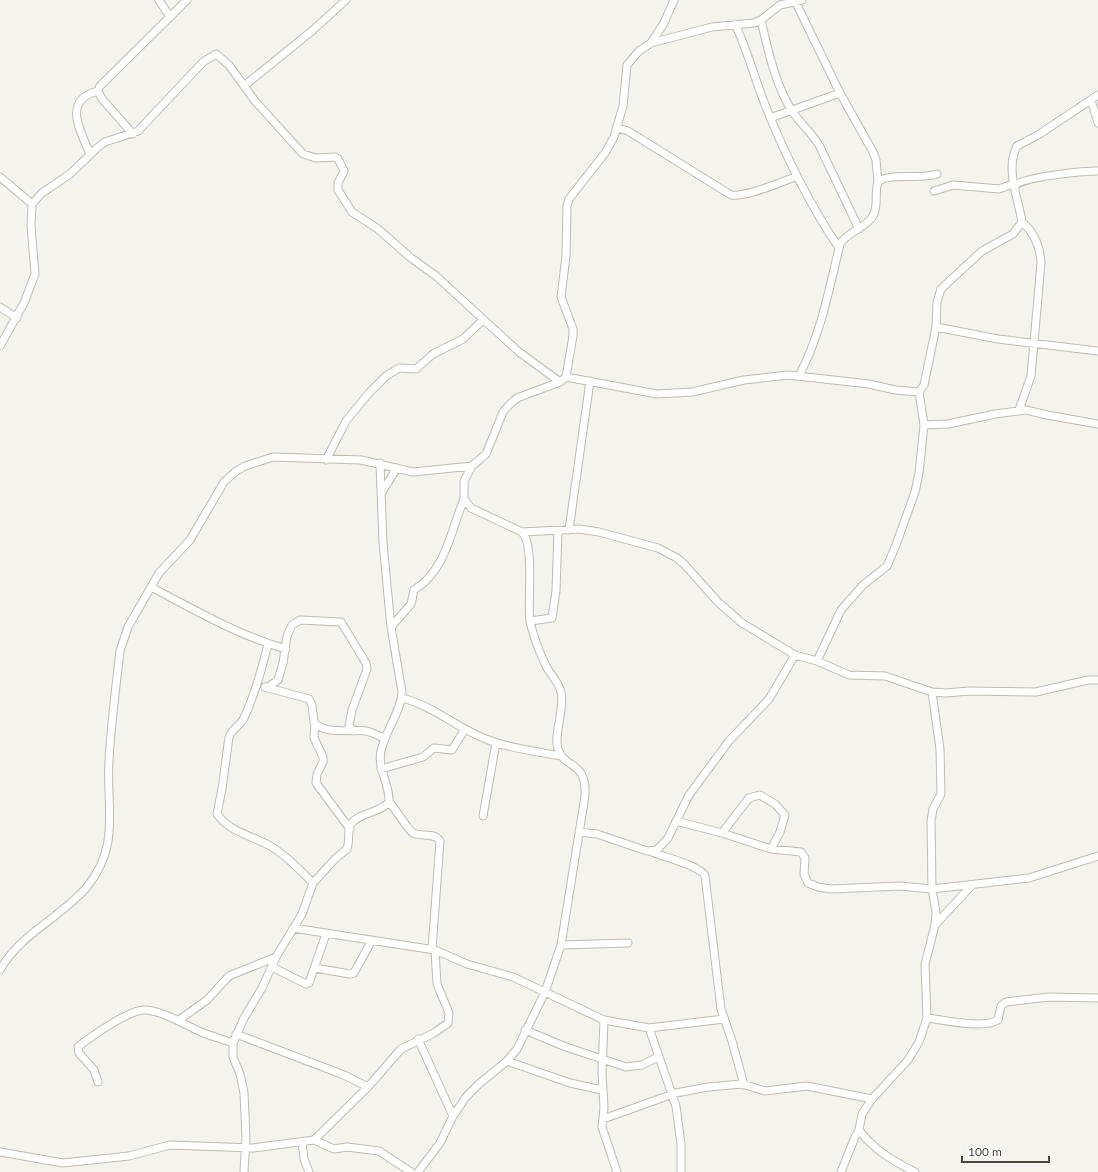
<svg xmlns="http://www.w3.org/2000/svg" width="1098" height="1172" font-family="Lato,sans-serif">
  <style>
    .lines { fill: none; stroke-linecap: round; stroke-linejoin: round }
    .minor-casing { stroke: #c0bcb0; stroke-width: 9 }
    .minor { stroke: #fff; stroke-width: 7 }
  </style>
  <rect width="100%" height="100%" fill="#f5f3ed"/>
  <g class="lines">
    <g class="minor-casing">
      <path id="minor" d="M 159,0 L 170,17
        M 795,1 L 840,93 L 873,152 L 876,160 L 878,182
        M 761,20 C 768,50 775,84 792,111 C 800,123 811,132 819,145 L 859,229
        M 735,24 C 747,49 754,76 764,102 C 784,153 808,202 839,248
        M 651,43 L 664,23 L 674,0
        M 244,86 L 313,30 L 346,0
        M 1091,100 L 1098,123
        M 770,118 L 840,93
        M 618,128 L 628,131 L 731,195 C 748,197 779,182 796,177
        M 133,134 L 102,99 L 98,91 L 100,86 L 187,0
        M 90,154 C 80,130 62,100 98,91
        M 0,177 L 32,204
        M 934,191 L 953,185 L 999,189 L 1010,185 L 1015,186 C 1020,177 1085,171 1098,171
        M 0,307 L 17,318
        M 936,327 L 998,339 L 1098,351
        M 0,346 L 24,303 L 35,274 L 31,226 L 32,204 L 42,193 L 70,174 L 97,148 L 105,142 L 138,131 L 203,62 L 216,54 L 229,65 L 255,101 L 303,154 L 316,158 L 335,157 L 338,159 L 344,171 L 338,183 L 338,190 L 352,212 L 378,229 L 411,258 L 436,276 L 519,352 L 560,382
        M 799,376 C 821,334 829,290 840,244 C 848,231 865,229 873,216 C 879,205 874,193 878,182 C 890,172 919,180 937,174
        M 566,377 L 657,394 L 692,392 L 744,380 L 788,375 L 869,384 L 895,390 L 919,392 L 924,385 L 936,327 L 937,302 L 941,289 L 982,251 L 1013,234 L 1022,222 C 1018,197 1005,169 1017,146 L 1038,135 L 1098,95
        M 1019,410 L 1031,376 L 1041,263 C 1040,247 1034,232 1022,222
        M 924,425 L 948,424 L 995,414 L 1026,410 L 1047,415 L 1098,424
        M 326,460 L 346,421 L 369,393 L 386,376 L 399,368 L 416,369 L 433,354 L 463,339 L 483,320
        M 382,492 L 397,468
        M 569,530 L 590,381
        M 522,532 L 579,529 L 599,532 L 658,548 L 677,558 L 685,565 L 718,602 L 742,623 L 795,655 L 817,661 L 849,675 L 885,676 L 932,692 L 946,693 L 969,691 L 1036,692 L 1088,680 L 1098,680
        M 151,587 C 195,610 237,635 286,649
        M 530,621 L 552,618 L 556,591 L 558,531
        M 391,627 L 411,604 L 414,590 C 446,571 451,530 464,499
        M 268,644 C 262,669 255,694 244,718 C 240,726 232,729 229,737 L 222,789 L 217,814 C 230,833 254,836 272,847 C 288,857 300,870 313,883
        M 817,661 L 841,610 L 863,585 L 887,566 L 896,545 L 915,492 L 919,473 L 924,425 L 919,392
        M 265,687 L 309,699 L 312,705 L 314,722 C 323,735 353,729 366,731 C 372,732 379,736 384,738
        M 267,688 L 278,680 L 283,663 L 287,636 L 292,625 L 300,620 L 341,622 L 366,663 L 367,669 L 352,710 L 349,726 L 354,731
        M 402,698 C 431,705 453,725 481,737 C 506,748 534,751 561,756
        M 315,723 L 314,738 L 323,757 L 323,762 L 317,774 L 316,783 L 350,829
        M 381,769 L 423,757 L 434,748 L 452,750 L 465,729
        M 389,802 C 395,808 408,830 413,833 C 421,837 435,832 440,841 L 432,949
        M 483,816 L 496,743
        M 676,821 L 722,833 L 771,849 L 801,852 L 805,858 L 804,874 L 808,883 L 818,887 L 831,889 L 900,886 L 932,889 L 1029,878 L 1098,856
        M 579,832 L 597,834 L 647,851 L 657,850 L 668,838 L 689,795 L 729,741 L 769,699 L 795,655
        M 722,833 L 749,798 L 760,795 L 775,804 L 785,815 L 780,832 L 771,849
        M 652,852 C 664,857 701,866 705,876 L 721,1009 L 732,1041 L 744,1085
        M 935,925 L 972,885
        M 293,928 L 435,950 L 467,964 L 513,977 L 604,1020 L 649,1028 L 676,1106 L 681,1144 L 681,1172
        M 561,945 L 628,943
        M 272,967 L 306,984 L 309,983 L 326,934
        M 315,968 L 350,974 L 354,973 L 372,940
        M 0,970 C 20,934 60,918 86,888 C 121,846 106,809 109,760 C 111,724 116,687 120,651 L 128,627 L 159,573 L 190,540 L 224,482 L 235,472 L 245,466 L 273,457 L 361,460 L 413,472 L 472,466
        M 927,1018 C 945,1020 983,1029 998,1020 L 1001,1006 L 1006,1002 L 1049,997 L 1098,998
        M 179,1020 L 207,1000 L 229,976 L 276,957
        M 604,1020 L 602,1072 L 604,1108 L 602,1127 L 617,1172
        M 649,1028 L 724,1019
        M 525,1030 L 566,1047 L 626,1067 L 642,1065 L 658,1057
        M 236,1034 L 344,1075 L 368,1087
        M 418,1039 L 453,1116
        M 507,1061 L 570,1083 L 602,1090
        M 98,1082 L 94,1070 L 79,1053 L 78,1047 C 90,1037 129,1010 144,1010 C 162,1010 185,1025 201,1032 C 211,1036 222,1039 233,1043
        M 603,1119 L 676,1093 L 708,1087 L 742,1084 L 765,1091 L 807,1086 L 872,1099
        M 859,1130 C 874,1150 893,1161 915,1172
        M 314,1140 L 334,1149 L 347,1147 L 379,1151 L 411,1172
        M 302,1142 L 304,1159 L 309,1172
        M 0,1152 L 63,1163 L 129,1156 L 170,1145 L 253,1148 L 314,1140 L 368,1087 L 401,1049 L 434,1033 L 448,1023 L 449,1013 L 437,984 L 435,950
        M 244,1172 L 246,1138 L 244,1093 L 240,1074 L 233,1057 L 233,1043 L 244,1018 L 262,988 L 276,957 L 302,914 L 313,883 L 335,859 L 347,849 C 350,841 347,830 351,824 C 358,813 380,813 389,802 C 390,784 377,769 381,751 C 385,731 401,712 402,692 L 391,627 L 383,543 L 380,463
        M 418,1172 L 440,1143 L 453,1116 L 466,1097 L 479,1084 L 507,1061 L 517,1049 L 545,992 L 561,945 L 585,796 C 587,760 565,770 558,749 C 553,736 565,709 561,692 C 559,683 552,676 547,668 C 540,654 534,638 530,622 C 527,602 535,546 522,532 L 471,508 L 464,499 L 464,481 L 472,466 L 486,454 L 503,412 L 509,405 L 517,398 L 560,382 L 566,377 L 573,336 L 573,329 L 561,297 L 566,256 L 567,206 L 569,199 L 605,153 L 614,137 L 623,106 L 627,65 L 639,51 L 651,43 L 712,27 L 754,23 L 761,20 L 780,5 L 802,0
        M 841,1172 L 855,1137 L 859,1130 L 862,1114 L 872,1099 L 908,1060 L 919,1042 L 927,1018 L 925,964 L 935,925 L 936,912 L 932,889 L 931,821 L 933,809 L 941,794 L 940,749 L 932,692"/>
    </g>
    <use href="#minor" class="minor"/>
  </g>
  <path d="M962 1156v6h87v-6" fill="none" stroke="#49453a" stroke-width="2"/>
  <text x="968" y="1156" font-size="12" fill="#49453a" stroke="#ffffff" stroke-width="3" paint-order="stroke">100 m</text>
</svg>
